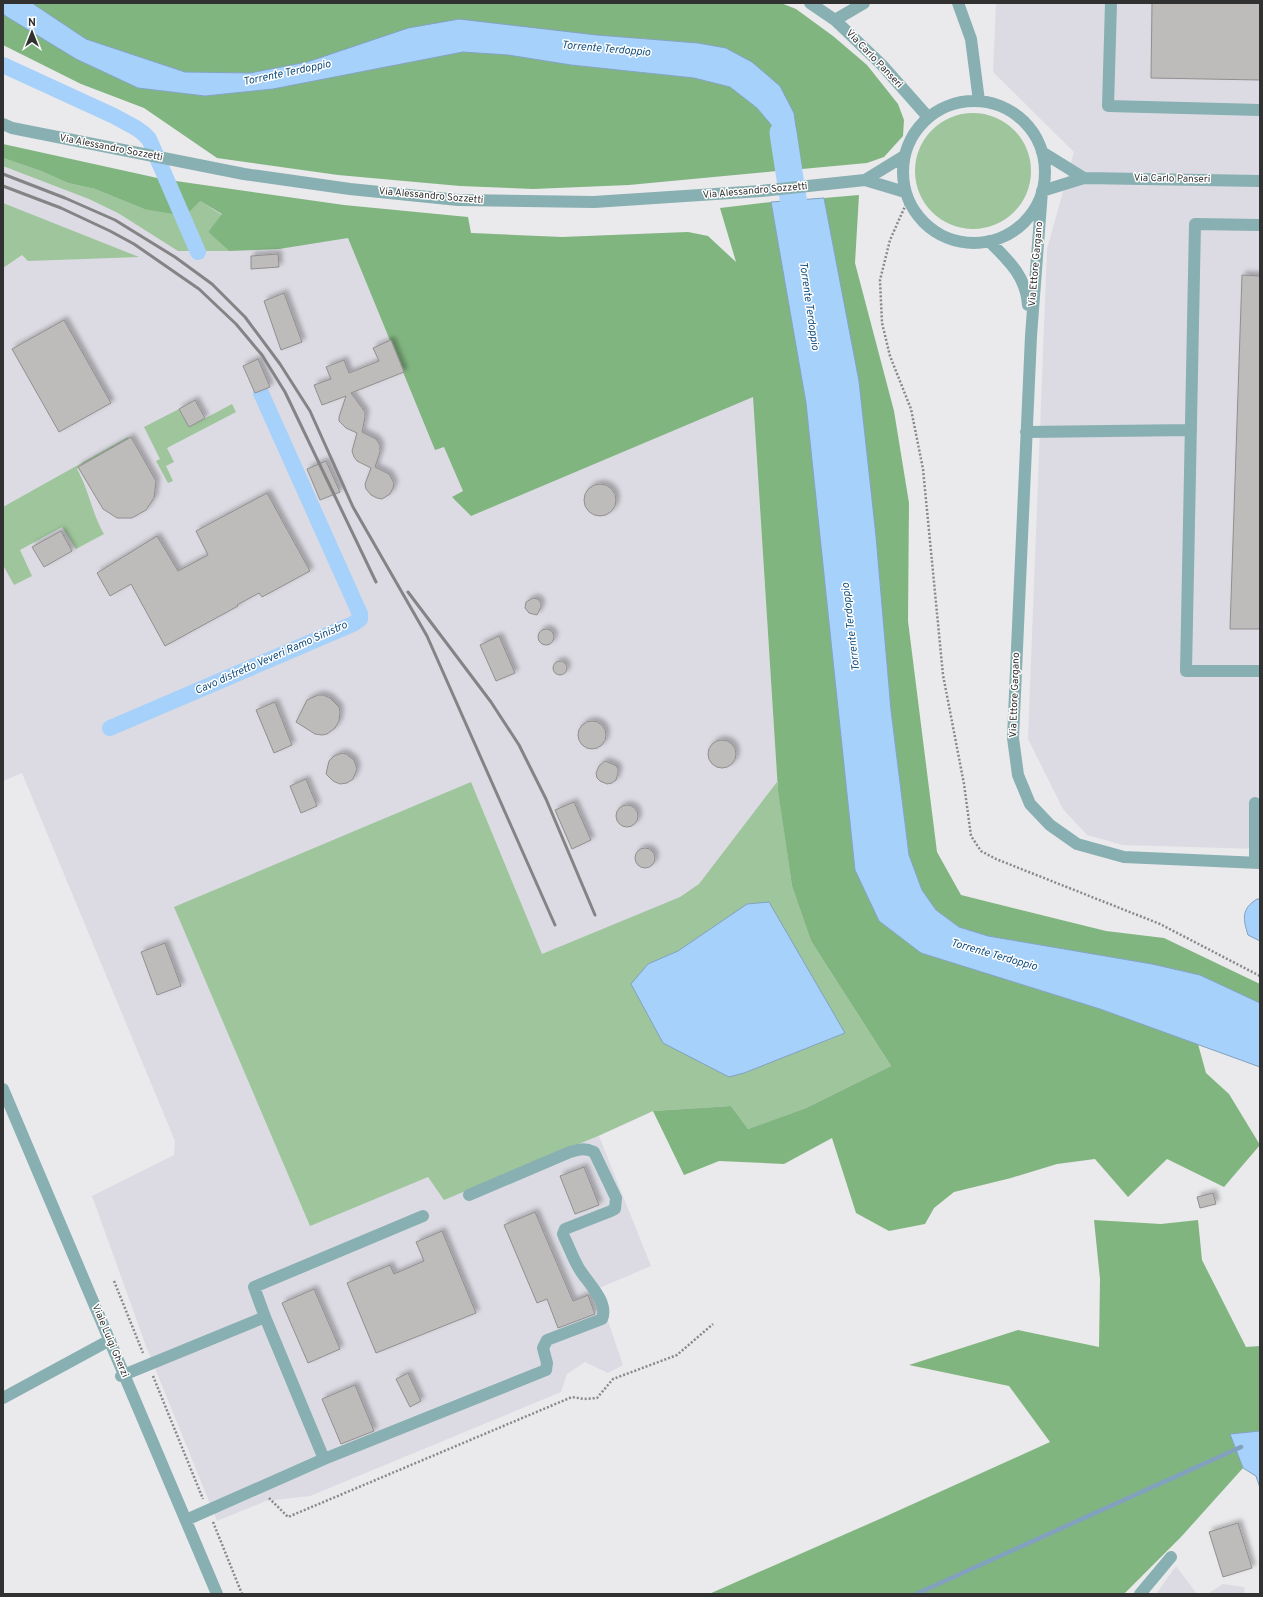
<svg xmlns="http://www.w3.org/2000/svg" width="1263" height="1597" font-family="Overpass,sans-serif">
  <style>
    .built { fill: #dcdbe3 }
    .green { fill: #9ec59c; fill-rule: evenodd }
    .forest { fill: #81b580 }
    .water { fill: #a5d1fb; stroke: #82a1bf }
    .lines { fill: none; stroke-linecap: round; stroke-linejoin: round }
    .stream { stroke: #82a1bf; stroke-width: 4.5 }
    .canal { stroke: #a5d1fb; stroke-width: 16 }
    .river { stroke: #a5d1fb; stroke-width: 27 }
    .building { fill: #bebcbb; stroke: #918f8e; filter: url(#shadow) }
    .path { stroke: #88888a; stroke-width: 2.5; stroke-dasharray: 2 2; stroke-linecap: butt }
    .minor { stroke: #88afb1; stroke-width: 12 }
    .rail { stroke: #848385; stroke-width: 3 }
    .labels { text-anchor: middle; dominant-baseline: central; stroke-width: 3; stroke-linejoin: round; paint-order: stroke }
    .street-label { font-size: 10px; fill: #313132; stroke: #fff }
    .water-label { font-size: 11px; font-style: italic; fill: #134f7e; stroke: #fff }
  </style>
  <defs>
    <filter id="shadow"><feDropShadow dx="3.5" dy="-3.5" stdDeviation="2" flood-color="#0004"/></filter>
  </defs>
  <rect width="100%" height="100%" fill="#eae9ec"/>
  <path class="built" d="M 996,3 L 1260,3 L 1260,849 L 1123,845 L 1087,835 L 1063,809 L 1028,739 L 1047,249 L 1074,152 L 993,72 Z
    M 3,156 L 434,231 L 562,237 L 688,232 L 708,236 L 746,291 L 778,791 L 811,941 L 903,1086 L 684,1175 L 653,1111 L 599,1136 L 651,1266 L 597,1289 L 623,1365 L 608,1373 L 585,1362 L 567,1374 L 561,1392 L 310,1496 L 266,1501 L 217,1521 L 146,1346 L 92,1196 L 174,1155 L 175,1141 L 22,773 L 3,781 Z
    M 1176,1566 L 1197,1594 L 1156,1594 Z
    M 1223,1584 L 1244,1587 L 1245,1594 L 1207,1594 Z"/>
  <path class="green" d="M915 171a58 58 0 1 1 116 0a58 58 0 1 1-116 0Z
    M 3,158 L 41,171 L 68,183 L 95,189 L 144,209 L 200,201 L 222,215 L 208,232 L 229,251 L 178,251 L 118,213 L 89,199 L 3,166 Z
    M 3,203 L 139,257 L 28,261 L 22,255 L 3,268 Z
    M 232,404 L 236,412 L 167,448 L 174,462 L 166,466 L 173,481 L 168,483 L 156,461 L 160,459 L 144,427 L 179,409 L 189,427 Z
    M 128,437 L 130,439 L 77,469 C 89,490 92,514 104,534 L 76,549 L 62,527 L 20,550 L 32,576 L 14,585 L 3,565 L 3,507 Z
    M 471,782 L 542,954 L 680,897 L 699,884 L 777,782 L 792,886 L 811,941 L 891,1066 L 806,1108 L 748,1129 L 731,1106 L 653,1111 L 598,1136 L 444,1200 L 428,1177 L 310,1226 L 174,907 ZM 747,905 L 845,1033 L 744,1073 L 648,964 L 678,951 Z"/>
  <path class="forest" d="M 32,3 L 781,3 L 796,9 L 833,36 L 867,65 L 898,104 L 904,120 L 903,136 L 884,157 L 867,163 L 802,169 L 794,113 L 726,48 L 698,43 L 597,35 L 307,62 L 250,73 L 185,72 L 86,39 Z
    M 3,14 L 76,59 L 138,88 L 205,96 L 273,89 L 463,52 L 509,55 L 571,65 L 694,78 L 730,87 L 757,108 L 773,127 L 777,171 L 629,185 L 533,189 L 460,186 L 338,175 L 217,158 L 144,108 L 81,84 L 3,45 Z
    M 3,144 L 162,179 L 344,205 L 468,217 L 471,233 L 562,237 L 688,232 L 708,236 L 736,262 L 720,208 L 771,202 L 806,403 L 855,870 L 879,921 L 921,953 L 1100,1009 L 1198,1044 L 1206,1073 L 1229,1094 L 1260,1145 L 1224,1187 L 1167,1159 L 1128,1197 L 1095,1159 L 1057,1164 L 1011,1178 L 954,1192 L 934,1208 L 925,1224 L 889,1231 L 856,1213 L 832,1138 L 784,1164 L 719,1161 L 684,1175 L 653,1111 L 731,1106 L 748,1129 L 806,1108 L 891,1066 L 811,941 L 792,886 L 778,791 L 753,397 L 471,516 L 452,497 L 463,491 L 444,447 L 435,450 L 348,238 L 279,249 L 229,251 L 208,232 L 222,214 L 200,201 L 185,216 L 144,209 L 95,189 L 68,183 L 41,171 L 3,158 Z
    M 859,195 L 855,263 L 894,411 L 909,503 L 908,621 L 937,852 L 961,895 L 1106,931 L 1164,938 L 1260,984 L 1260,1003 L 1200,975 L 1152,964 L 988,936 L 959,927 L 936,910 L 922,890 L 909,855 L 891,710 L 876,536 L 859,381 L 824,198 Z
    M 1094,1220 L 1161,1224 L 1198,1220 L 1202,1260 L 1246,1347 L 1260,1346 L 1260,1431 L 1231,1435 L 1243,1468 L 1181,1537 L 1124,1594 L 709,1594 L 882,1518 L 1050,1442 L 1009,1386 L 909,1365 L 1018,1330 L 1099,1347 L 1100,1279 Z"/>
  <path class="water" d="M 3,3 L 32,3 L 86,39 L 185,72 L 250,73 L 307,62 L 408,28 L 459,19 L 597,35 L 698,43 L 726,48 L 752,62 L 780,86 L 794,113 L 802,169 L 777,171 L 773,127 L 757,108 L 730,87 L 694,78 L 571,65 L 508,55 L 463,52 L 273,89 L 205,96 L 138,88 L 76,59 L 7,17 L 3,14 Z
    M 824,198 L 859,381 L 876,536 L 891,710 L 909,855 L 922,890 L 936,910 L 959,927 L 988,936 L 1152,964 L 1200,975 L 1260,1003 L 1260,1067 L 1100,1009 L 921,953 L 879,921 L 855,870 L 806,403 L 771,202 Z
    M 1257,899 L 1260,899 L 1260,941 L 1248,935 C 1243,919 1241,909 1257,899 Z
    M 769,902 L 845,1033 L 744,1073 L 729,1077 L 663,1043 L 631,984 L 648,964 L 678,951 L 747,904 Z
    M 1260,1431 L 1260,1488 L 1256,1476 L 1243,1468 L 1230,1434 Z"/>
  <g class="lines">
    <path class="stream" d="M 916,1594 L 1241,1447"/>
    <path class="canal" d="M 3,65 L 114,116 L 136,128 L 143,133 L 149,139 L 198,252
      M 110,728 L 353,624 L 360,619 L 360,614 L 261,393"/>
    <path class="river" d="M 783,133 L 799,237"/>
  </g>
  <path class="building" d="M 1152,3 L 1260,3 L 1260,80 L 1151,78 Z
    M 278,254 L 279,267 L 251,269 L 251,256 Z
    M 1242,275 L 1260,276 L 1260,629 L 1230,629 Z
    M 284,293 L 302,342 L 281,350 L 264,301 Z
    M 64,320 L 111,403 L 59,432 L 12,349 Z
    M 391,340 L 404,372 L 351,393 L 365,412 L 365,417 L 362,432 L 376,439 L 380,445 L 380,452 L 375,467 L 389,474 L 394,483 L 393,488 L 390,494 L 382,499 L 377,498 L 371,495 L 366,489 L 365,484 L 371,468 L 357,461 L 354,457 L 352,451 L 357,433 L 346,428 L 339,421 L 339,417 L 346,396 L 322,405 L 314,385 L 331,379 L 326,367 L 344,360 L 349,373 L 379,361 L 373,348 Z
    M 258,359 L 270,387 L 255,393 L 243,366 Z
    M 195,400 L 205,418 L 189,427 L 179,409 Z
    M 131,437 L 156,481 L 154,498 L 146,510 L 132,518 L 117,518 L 103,509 L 78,467 Z
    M 326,461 L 340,492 L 320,500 L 307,469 Z
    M584 500a16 16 0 1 1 32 0a16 16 0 1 1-32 0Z
    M 267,493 L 310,571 L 262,597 L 259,593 L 237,605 L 238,606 L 165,646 L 131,584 L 110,596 L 97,573 L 157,536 L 178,571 L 208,555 L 196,531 Z
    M 61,531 L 72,551 L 44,567 L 32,547 Z
    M 533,598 L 538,599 L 541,603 L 541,607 L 537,615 L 529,613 L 525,608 L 526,602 Z
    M538 637a8 8 0 1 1 16 0a8 8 0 1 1-16 0Z
    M 499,636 L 515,673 L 496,681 L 480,645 Z
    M553 668a7 7 0 1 1 14 0a7 7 0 1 1-14 0Z
    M 318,695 L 323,695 L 330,698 L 339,707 L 340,712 L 339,721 L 335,728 L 327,734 L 322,735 L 315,734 L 296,722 L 307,700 Z
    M 275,702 L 292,745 L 274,753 L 256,710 Z
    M578 735a14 14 0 1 1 28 0a14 14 0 1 1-28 0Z
    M708 754a14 14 0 1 1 28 0a14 14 0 1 1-28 0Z
    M 342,753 L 346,754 L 354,760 L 357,769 L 353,779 L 347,783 L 340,784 L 333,781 L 326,774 L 329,761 L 334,756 Z
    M 605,761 L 615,765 L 618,768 L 618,773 L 616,780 L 612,783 L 607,784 L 600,781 L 597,778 L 596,773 L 599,766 Z
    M 306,779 L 317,806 L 301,813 L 290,786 Z
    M 574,802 L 591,840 L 572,849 L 555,810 Z
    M616 816a11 11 0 1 1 22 0a11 11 0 1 1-22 0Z
    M635 858a10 10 0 1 1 20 0a10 10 0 1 1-20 0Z
    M 165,943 L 181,986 L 157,995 L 141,952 Z
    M 584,1167 L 599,1205 L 575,1214 L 560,1176 Z
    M 1213,1193 L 1216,1204 L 1200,1208 L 1197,1197 Z
    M 535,1212 L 573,1301 L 588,1295 L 595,1314 L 558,1328 L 547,1299 L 537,1303 L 504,1225 Z
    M 442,1231 L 476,1313 L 376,1353 L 347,1283 L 390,1265 L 394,1274 L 424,1261 L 416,1242 Z
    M 314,1289 L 340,1349 L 308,1363 L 282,1303 Z
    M 408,1373 L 421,1401 L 410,1407 L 396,1379 Z
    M 355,1385 L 374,1431 L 341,1444 L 322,1399 Z
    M 1238,1523 L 1252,1568 L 1223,1577 L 1209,1532 Z"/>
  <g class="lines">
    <path class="path" d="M 906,204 L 890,240 L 880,280 L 882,323 L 890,356 L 911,409 L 923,469 L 943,675 L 964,784 L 971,836 L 981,851 L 996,859 L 1160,924 L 1260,976
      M 114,1281 L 143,1353
      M 153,1376 L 203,1499
      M 269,1498 L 288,1517 L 572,1397 L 584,1399 L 597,1398 L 613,1379 L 677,1355 L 713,1324
      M 213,1522 L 242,1594"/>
    <path class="minor" d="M 810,3 L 835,20 L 882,65 L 928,117
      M 958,3 L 971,39 L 979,101
      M 1111,3 L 1108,106 L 1260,110
      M 835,20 L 864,3
      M903 172a71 71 0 1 1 142 0a71 71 0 1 1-142 0Z
      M 3,124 L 12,128 L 244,174 L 350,189 L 458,200 L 594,202 L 761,191 L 865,180 L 905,192
      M 1042,152 L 1084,178
      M 865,180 L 904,156
      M 1260,181 L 1084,178 L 1042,191 L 1031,336 L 1013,738 L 1018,775 L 1030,804 L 1050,825 L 1077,844 L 1124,857 L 1260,863
      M 1260,225 L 1195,224 L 1186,671 L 1260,671
      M 989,241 C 1008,260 1026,276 1028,305
      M 1026,432 L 1191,430
      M 1255,862 L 1255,803
      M 3,1089 L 217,1594
      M 265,1317 L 324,1459 L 546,1370 L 547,1363 L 543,1348 L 547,1340 L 602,1319 C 609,1302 588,1283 580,1270 C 574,1261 570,1249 565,1239 L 563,1234 L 565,1229 L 611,1211 L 615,1209 L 616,1198 L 594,1152 C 585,1148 580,1149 570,1152 L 469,1195
      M 121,1376 L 265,1317 L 254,1287 L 423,1216
      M 3,1398 L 110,1340
      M 186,1520 L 324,1459
      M 1140,1594 L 1171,1557"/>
    <path class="rail" d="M 3,174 L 65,198 L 115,220 L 175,257 L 212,284 L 245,317 L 280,364 L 310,411 L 353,507 L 427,636 L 555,925
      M 3,186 L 61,208 L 110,231 L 134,244 L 199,289 L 236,324 L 262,355 L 285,392 L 376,582
      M 408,592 L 491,702 L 519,745 L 546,799 L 595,915"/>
  </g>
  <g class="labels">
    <g class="street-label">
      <text transform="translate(874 59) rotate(46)">Via Carlo Panseri</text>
      <text transform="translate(111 148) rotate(11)">Via Alessandro Sozzetti</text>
      <text transform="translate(1172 179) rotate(1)">Via Carlo Panseri</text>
      <text transform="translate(755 191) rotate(-5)">Via Alessandro Sozzetti</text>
      <text transform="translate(431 196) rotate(5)">Via Alessandro Sozzetti</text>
      <text transform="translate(1036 264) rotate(-85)">Via Ettore Gargano</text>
      <text transform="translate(1015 695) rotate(-88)">Via Ettore Gargano</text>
      <text transform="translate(110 1341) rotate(67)">Viale Luigi Gherzi</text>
    </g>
    <g class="water-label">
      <text transform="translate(606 49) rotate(5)">Torrente Terdoppio</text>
      <text transform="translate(287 73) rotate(-12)">Torrente Terdoppio</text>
      <text transform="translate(809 306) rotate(82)">Torrente Terdoppio</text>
      <text transform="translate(851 627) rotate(-97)">Torrente Terdoppio</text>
      <text transform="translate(271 658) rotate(-24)">Cavo distretto Veveri Ramo Sinistro</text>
      <text transform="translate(994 955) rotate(16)">Torrente Terdoppio</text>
    </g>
  </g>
  <rect width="1263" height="1597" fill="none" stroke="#313132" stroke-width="8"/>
  <g transform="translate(32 32)" stroke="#ffffff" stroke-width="3" paint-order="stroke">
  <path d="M0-3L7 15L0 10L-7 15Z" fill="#313132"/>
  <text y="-6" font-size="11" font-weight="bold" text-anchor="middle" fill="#313132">N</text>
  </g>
</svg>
